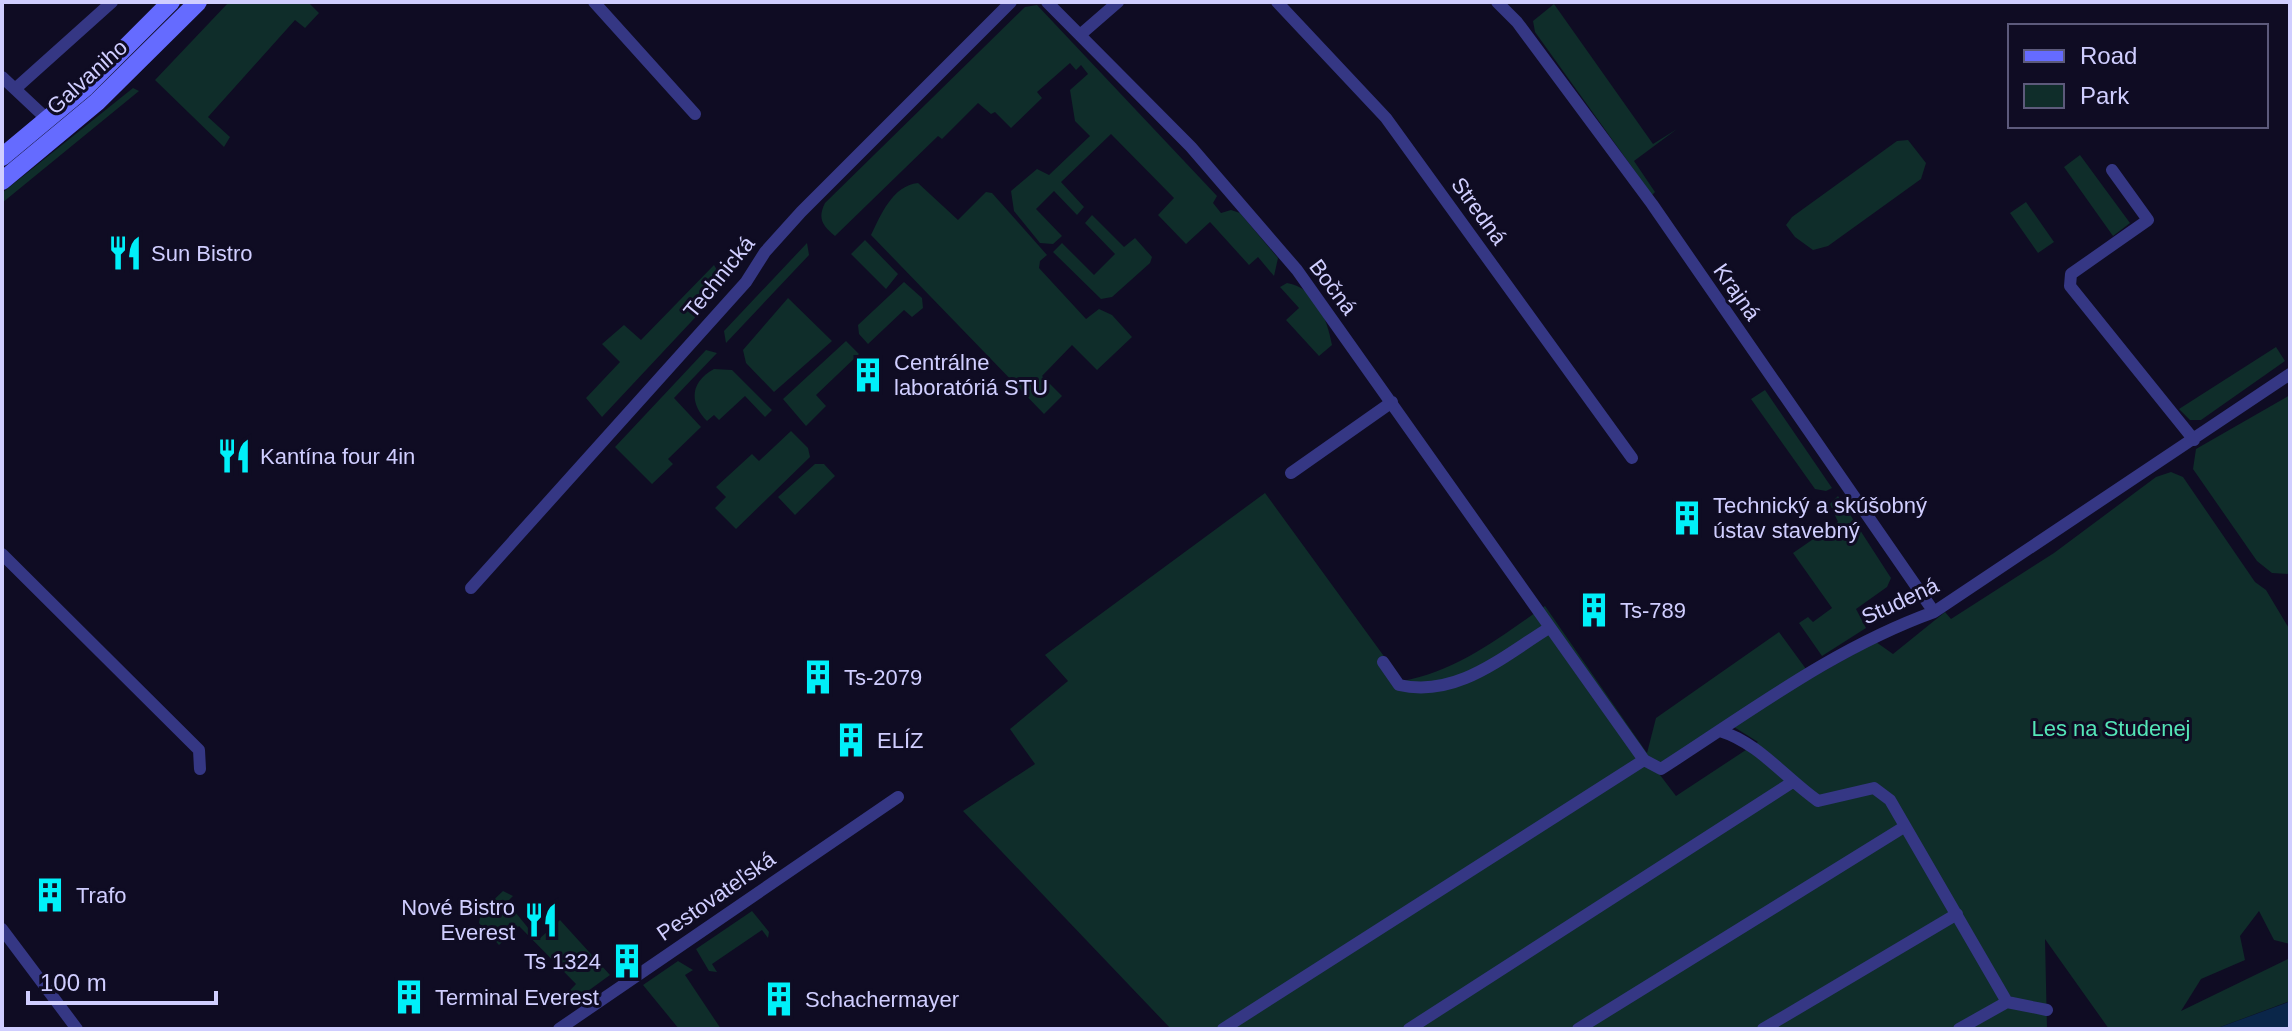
<svg xmlns="http://www.w3.org/2000/svg" width="2292" height="1031" font-family="Helvetica,sans-serif">
  <style>
    .green { fill: #0f2d2a }
    .water { fill: #0a2649 }
    .lines { fill: none; stroke-linecap: round; stroke-linejoin: round }
    .street { stroke: #353784; stroke-width: 12 }
    .secondary { stroke: #656bff; stroke-width: 18 }
    .labels { text-anchor: middle; dominant-baseline: central; stroke-width: 6; stroke-linejoin: round; paint-order: stroke }
    .street-label { font-size: 22px; fill: #d0ceff; stroke: #0f0c23 }
    .poi-label { font-size: 22px; fill: #d0ceff; stroke: #0f0c23; text-anchor: start }
    .park-label { font-size: 22px; fill: #54e5b7; stroke: #0f0c23 }
  </style>
  <rect width="100%" height="100%" fill="#0f0c23"/>
  <path class="green" d="M 229,2 L 308,2 L 319,13 L 305,28 L 295,20 L 208,117 L 230,137 L 224,147 L 155,80 Z
    M 1554,4 L 1653,144 L 1677,129 L 1634,161 L 1655,192 L 1652,195 L 1535,32 L 1533,21 Z
    M 1037,5 L 1217,196 L 1213,203 L 1221,213 L 1231,210 L 1240,213 L 1278,258 L 1274,276 L 1258,257 L 1249,265 L 1210,222 L 1186,244 L 1158,215 L 1174,198 L 1111,134 L 1061,182 L 1084,207 L 1077,215 L 1054,191 L 1036,209 L 1062,236 L 1053,244 L 1040,243 L 1014,211 L 1011,191 L 1037,169 L 1049,175 L 1090,136 L 1075,121 L 1070,90 L 1088,74 L 1081,65 L 1076,70 L 1070,63 L 1037,92 L 1042,98 L 1011,128 L 995,112 L 991,114 L 978,103 L 942,139 L 938,136 L 835,236 C 823,226 817,219 825,203 L 1025,7 Z
    M 133,88 L 139,91 L 2,203 L 2,193 Z
    M 1908,140 L 1926,163 L 1921,179 L 1828,246 L 1813,250 L 1795,237 L 1786,225 L 1792,217 L 1897,141 Z
    M 2080,155 L 2130,223 L 2113,236 L 2064,167 Z
    M 918,183 L 958,220 L 986,192 L 992,193 L 1047,255 L 1040,261 L 1039,268 L 1086,319 L 1099,309 L 1112,315 L 1132,337 L 1097,370 L 1072,345 L 1042,376 L 1062,396 L 1044,414 L 871,235 C 881,215 892,186 918,183 Z
    M 2026,202 L 2054,242 L 2038,253 L 2010,213 Z
    M 1092,215 L 1124,247 L 1135,238 L 1152,257 L 1150,263 L 1112,297 L 1101,299 L 1053,252 L 1062,243 L 1094,275 L 1115,254 L 1085,223 Z
    M 865,240 L 898,274 L 886,289 L 851,254 Z
    M 807,243 L 809,255 L 726,343 L 724,331 Z
    M 714,265 L 722,279 L 720,291 L 602,417 L 586,398 L 620,362 L 602,344 L 624,325 L 641,340 Z
    M 904,282 L 922,298 L 923,308 L 912,317 L 904,310 L 868,344 L 859,334 L 858,325 Z
    M 1287,283 C 1316,288 1327,319 1332,345 L 1319,356 L 1286,320 L 1299,308 L 1280,287 Z
    M 788,298 L 832,341 L 774,392 L 746,363 L 743,350 Z
    M 846,341 L 859,354 L 816,395 L 826,406 L 806,426 L 783,399 Z
    M 2276,347 L 2285,361 L 2201,420 L 2190,420 L 2179,409 Z
    M 706,350 L 717,353 L 674,398 L 701,427 L 668,459 L 673,464 L 652,484 L 615,447 Z
    M 714,369 L 732,370 L 772,410 L 765,417 L 745,396 L 719,420 L 714,415 L 707,421 C 689,403 690,382 714,369 Z
    M 1765,390 L 1832,488 L 1826,491 L 1815,489 L 1751,399 Z
    M 2290,395 L 2290,574 L 2272,573 L 2257,561 L 2193,469 L 2196,449 Z
    M 791,431 L 808,448 L 810,457 L 736,529 L 715,508 L 726,497 L 716,487 L 752,454 L 759,461 Z
    M 815,464 L 824,464 L 835,476 L 795,515 L 778,497 Z
    M 2171,472 L 2183,477 L 2255,582 L 2266,590 L 2290,630 L 2290,944 L 2274,940 L 2259,911 L 2240,936 L 2245,960 L 2201,979 L 2181,1011 L 2290,958 L 2290,1001 L 2215,1029 L 2109,1029 L 2045,939 L 2047,1029 L 1171,1029 L 963,811 L 1035,764 L 1010,729 L 1068,681 L 1045,655 L 1265,493 L 1402,681 C 1458,671 1500,637 1545,606 L 1647,753 L 1656,718 L 1779,632 L 1806,669 L 1660,775 L 1676,796 L 1758,742 L 1734,727 L 1797,686 L 1876,642 L 1893,654 L 1945,612 L 1951,619 L 2054,553 L 2156,477 Z
    M 1838,496 L 1891,578 L 1887,587 L 1856,609 L 1866,628 L 1822,656 L 1799,623 L 1808,617 L 1813,622 L 1832,608 L 1793,553 L 1838,522 L 1830,504 Z
    M 503,891 L 513,896 L 507,902 L 538,940 L 560,920 L 610,975 L 566,1007 L 557,1004 L 576,984 L 519,926 L 499,945 L 479,923 L 481,912 Z
    M 752,911 L 769,932 L 768,938 L 762,930 L 712,964 L 717,972 L 709,971 L 696,949 Z
    M 678,961 L 693,970 L 685,975 L 721,1029 L 679,1029 L 643,985 Z"/>
  <path class="water" d="M 2290,1001 L 2290,1029 L 2215,1029 L 2286,1003 Z"/>
  <g class="lines">
    <path class="street" d="M 594,2 L 695,114
      M 1047,2 L 1191,147 L 1297,270 L 1644,760 L 1661,769 C 1750,712 1834,648 1934,612 L 2290,374
      M 1277,2 L 1386,118 L 1632,458
      M 1497,2 L 1517,22 L 1652,204 L 1934,612
      M 1080,35 L 1118,2
      M 2,77 L 48,120
      M 15,89 L 112,2
      M 2112,170 L 2148,220 L 2071,274 L 2070,286 L 2194,440
      M 1291,473 L 1392,402
      M 2,554 L 199,750 L 200,769
      M 471,588 L 746,282 L 765,252 L 801,212 L 1011,2
      M 1383,662 L 1399,685 C 1457,698 1502,657 1549,628
      M 1720,731 C 1759,743 1785,778 1818,801 L 1874,788 L 1890,800 L 2007,1002 L 2047,1010
      M 2,929 L 77,1029
      M 559,1029 L 898,797
      M 1223,1029 L 1644,760
      M 1409,1029 L 1791,783
      M 1578,1029 L 1904,827
      M 1763,1029 L 1957,914
      M 1959,1029 L 2007,1002"/>
    <path class="secondary" d="M 2,157 L 86,87 L 171,2
      M 2,181 L 97,102 L 198,2"/>
  </g>
  <defs>
    <g id="restaurant-bare" transform="scale(2.76)"><path d="M-5-6h1v4h1v-4h1v4h1v-4h1v5L-1.5 .5V6h-2V.5L-5-1ZM5-6V6H3V1.5H1.5Q1.5-4 5-6Z" fill="#00f0f9" stroke="#0f0c23" stroke-width="2.5" paint-order="stroke"/></g>
    <g id="building-bare" transform="scale(2.76)"><path d="M-4-6H4V6H1V3H-1V6H-4ZM-2.5-4.3h1.7v1.8h-1.7ZM.8-4.3h1.7v1.8H.8ZM-2.5-1h1.7V.8h-1.7ZM.8-1h1.7V.8H.8Z" fill="#00f0f9" stroke="#0f0c23" stroke-width="2.5" paint-order="stroke"/></g>
  </defs>
  <g fill-rule="evenodd">
    <use href="#restaurant-bare" x="125" y="253"/>
    <use href="#building-bare" x="868" y="375"/>
    <use href="#restaurant-bare" x="234" y="456"/>
    <use href="#building-bare" x="1687" y="518"/>
    <use href="#building-bare" x="1594" y="610"/>
    <use href="#building-bare" x="818" y="677"/>
    <use href="#building-bare" x="851" y="740"/>
    <use href="#building-bare" x="50" y="895"/>
    <use href="#restaurant-bare" x="541" y="920"/>
    <use href="#building-bare" x="627" y="961"/>
    <use href="#building-bare" x="409" y="997"/>
    <use href="#building-bare" x="779" y="999"/>
  </g>
  <g class="labels">
    <g class="street-label">
      <text transform="translate(87 77) rotate(-42)">Galvaniho</text>
      <text transform="translate(1479 211) rotate(54)">Stredná</text>
      <text transform="translate(719 277) rotate(-51)">Technická</text>
      <text transform="translate(1333 287) rotate(53)">Bočná</text>
      <text transform="translate(1737 292) rotate(55)">Krajná</text>
      <text transform="translate(1900 601) rotate(-25)">Studená</text>
      <text transform="translate(716 896) rotate(-35)">Pestovateľská</text>
    </g>
    <g class="poi-label">
      <text x="151" y="253">Sun Bistro</text>
      <text x="894" y="362">Centrálne<tspan x="894" dy="25">laboratóriá STU</tspan></text>
      <text x="260" y="456">Kantína four 4in</text>
      <text x="1713" y="505">Technický a skúšobný<tspan x="1713" dy="25">ústav stavebný</tspan></text>
      <text x="1620" y="610">Ts-789</text>
      <text x="844" y="677">Ts-2079</text>
      <text x="877" y="740">ELÍZ</text>
      <text x="76" y="895">Trafo</text>
      <text x="515" y="907" text-anchor="end">Nové Bistro<tspan x="515" dy="25">Everest</tspan></text>
      <text x="601" y="961" text-anchor="end">Ts 1324</text>
      <text x="435" y="997">Terminal Everest</text>
      <text x="805" y="999">Schachermayer</text>
    </g>
    <g class="park-label">
      <text x="2111" y="728">Les na Studenej</text>
    </g>
  </g>
  <rect width="2292" height="1031" fill="none" stroke="#d0ceff" stroke-width="8"/>
  <rect x="2008" y="24" width="260" height="104" fill="#0f0c23" stroke="#5c5a7b" stroke-width="2"/>
  <rect x="2024" y="50" width="40" height="12" fill="#656bff" stroke="#5c5a7b" stroke-width="2"/>
  <text x="2080" y="64" font-size="24" fill="#d0ceff">Road</text>
  <rect x="2024" y="84" width="40" height="24" fill="#0f2d2a" stroke="#5c5a7b" stroke-width="2"/>
  <text x="2080" y="104" font-size="24" fill="#d0ceff">Park</text>
  <path d="M28 991v12h188v-12" fill="none" stroke="#d0ceff" stroke-width="4"/>
  <text x="40" y="991" font-size="24" fill="#d0ceff" stroke="#0f0c23" stroke-width="6" paint-order="stroke">100 m</text>
</svg>
